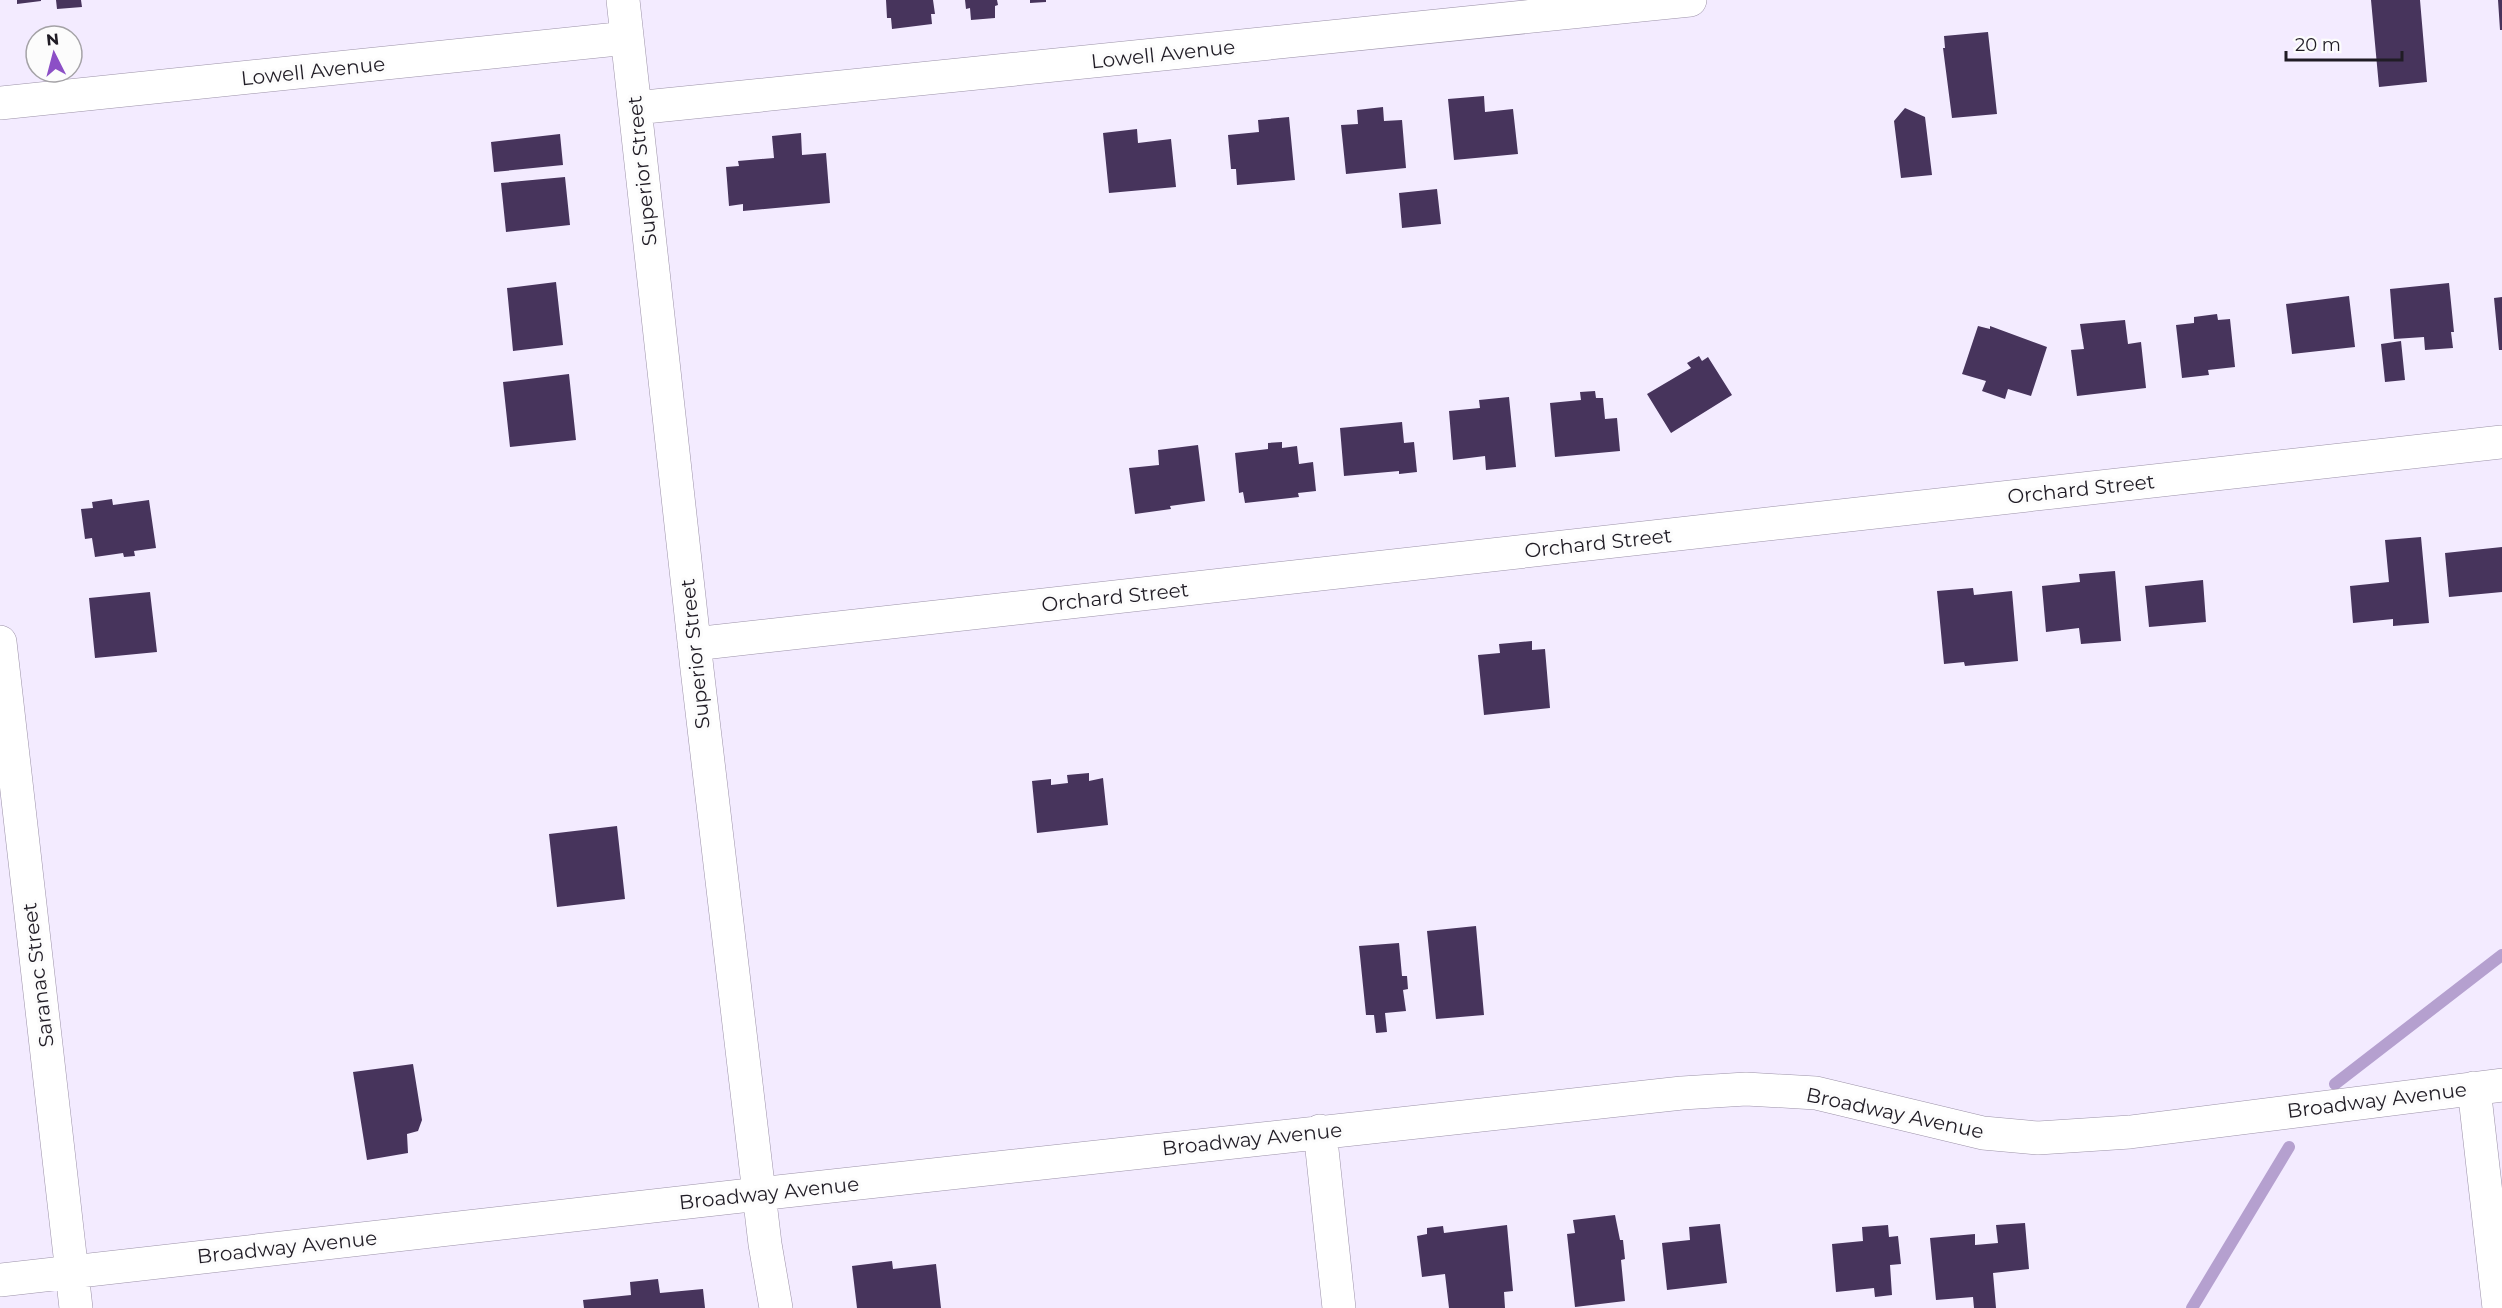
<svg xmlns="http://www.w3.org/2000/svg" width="2502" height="1308" font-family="Montserrat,sans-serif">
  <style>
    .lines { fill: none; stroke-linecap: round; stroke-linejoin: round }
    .stream { stroke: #b5a0cf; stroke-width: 12 }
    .building { fill: #47345c }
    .minor-casing { stroke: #9c92a8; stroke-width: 34 }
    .minor { stroke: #fff; stroke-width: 33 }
    .labels { text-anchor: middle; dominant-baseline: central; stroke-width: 6; stroke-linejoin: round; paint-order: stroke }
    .street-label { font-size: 20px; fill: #201c25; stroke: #fcfcfc }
  </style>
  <rect width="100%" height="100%" fill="#f3ebff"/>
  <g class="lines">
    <path class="stream" d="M 2335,1084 L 2502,955
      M 2192,1308 L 2289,1147"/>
  </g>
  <path class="building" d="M 17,0 L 41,0 L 41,1 L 17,4 Z
    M 56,0 L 81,0 L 82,7 L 57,9 Z
    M 886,0 L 933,0 L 935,14 L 931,14 L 932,24 L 892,29 L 891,18 L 887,18 Z
    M 965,0 L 997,0 L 998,5 L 995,6 L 995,18 L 971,20 L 970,8 L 966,9 Z
    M 1030,0 L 1046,0 L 1046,2 L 1030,3 Z
    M 2371,0 L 2420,0 L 2427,82 L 2379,87 Z
    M 2498,0 L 2502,0 L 2502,30 L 2500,30 Z
    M 1988,32 L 1997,114 L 1952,118 L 1943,48 L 1945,48 L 1944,36 Z
    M 1484,96 L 1485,112 L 1513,109 L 1518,154 L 1454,160 L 1448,99 Z
    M 1383,107 L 1384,121 L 1402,120 L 1406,168 L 1346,174 L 1341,125 L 1358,124 L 1357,110 Z
    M 1905,108 L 1925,117 L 1932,175 L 1901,178 L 1894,121 Z
    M 1289,117 L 1295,180 L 1237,185 L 1236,169 L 1231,169 L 1228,135 L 1259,132 L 1258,120 Z
    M 1137,129 L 1138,143 L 1171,139 L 1176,187 L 1109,193 L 1103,133 Z
    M 801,133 L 802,155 L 826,153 L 830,203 L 743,211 L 743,204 L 729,206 L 726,167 L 739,166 L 738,161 L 774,158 L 772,136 Z
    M 560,134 L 563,165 L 494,172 L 491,142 Z
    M 565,177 L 570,225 L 506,232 L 501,183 Z
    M 1437,189 L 1441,224 L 1402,228 L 1399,193 Z
    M 556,282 L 563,345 L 513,351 L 507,288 Z
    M 2449,283 L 2454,332 L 2451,332 L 2453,348 L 2425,350 L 2424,337 L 2394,339 L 2390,289 Z
    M 2349,296 L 2355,347 L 2292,354 L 2286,304 Z
    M 2502,297 L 2502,350 L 2499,350 L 2494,298 Z
    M 2217,314 L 2218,320 L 2230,319 L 2235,367 L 2208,370 L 2209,375 L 2182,378 L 2176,325 L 2194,323 L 2194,317 Z
    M 2125,320 L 2128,344 L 2141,342 L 2146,388 L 2077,396 L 2071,350 L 2084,349 L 2080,324 Z
    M 1978,326 L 1990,329 L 1990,326 L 2047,347 L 2031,396 L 2008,389 L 2005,399 L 1982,391 L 1986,381 L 1962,374 Z
    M 2401,341 L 2405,380 L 2385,382 L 2381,344 Z
    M 1699,356 L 1702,361 L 1708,357 L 1732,395 L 1671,433 L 1647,394 L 1691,368 L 1687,363 Z
    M 569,374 L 576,440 L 510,447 L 503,382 Z
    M 1595,391 L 1596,398 L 1603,398 L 1605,419 L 1617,418 L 1620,451 L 1555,457 L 1550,403 L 1581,400 L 1580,392 Z
    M 1509,397 L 1516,467 L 1486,470 L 1485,456 L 1453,460 L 1449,411 L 1480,408 L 1479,400 Z
    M 1402,422 L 1404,443 L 1414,442 L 1417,472 L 1399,474 L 1399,471 L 1344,476 L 1340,428 Z
    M 1282,442 L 1282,448 L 1297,446 L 1299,464 L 1313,462 L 1316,491 L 1298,493 L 1299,497 L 1245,503 L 1243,492 L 1239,493 L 1235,453 L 1268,449 L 1268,443 Z
    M 1198,445 L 1205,501 L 1170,506 L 1171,509 L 1135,514 L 1129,468 L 1159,465 L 1158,450 Z
    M 112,499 L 113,505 L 149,500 L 156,548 L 134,551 L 135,556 L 124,557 L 123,553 L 95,557 L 92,538 L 85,539 L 81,509 L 93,508 L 92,502 Z
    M 2421,537 L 2429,623 L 2393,626 L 2393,619 L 2353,623 L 2350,586 L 2389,582 L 2385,540 Z
    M 2502,547 L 2502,592 L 2449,597 L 2445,553 Z
    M 2115,571 L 2121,641 L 2081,644 L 2079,628 L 2046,632 L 2042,586 L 2080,582 L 2079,574 Z
    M 2203,580 L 2206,622 L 2149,627 L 2145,586 Z
    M 1973,588 L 1974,595 L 2012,591 L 2018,661 L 1965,666 L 1964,662 L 1944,664 L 1937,591 Z
    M 150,592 L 157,652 L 95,658 L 89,598 Z
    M 1532,641 L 1532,650 L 1545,649 L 1550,708 L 1484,715 L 1478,655 L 1500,653 L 1499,644 Z
    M 1089,773 L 1089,781 L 1103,778 L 1108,825 L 1037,833 L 1032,781 L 1051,779 L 1051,785 L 1068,783 L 1067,775 Z
    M 617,826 L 625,899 L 557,907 L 549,834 Z
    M 1476,926 L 1484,1015 L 1436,1019 L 1427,931 Z
    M 1399,943 L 1402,976 L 1407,976 L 1408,989 L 1403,990 L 1406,1011 L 1385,1013 L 1387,1032 L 1376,1033 L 1374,1015 L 1366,1015 L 1359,946 Z
    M 413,1064 L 422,1120 L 418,1131 L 407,1134 L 408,1153 L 367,1160 L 353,1072 Z
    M 1615,1215 L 1620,1240 L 1623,1240 L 1625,1259 L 1621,1260 L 1625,1301 L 1575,1307 L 1567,1234 L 1575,1233 L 1573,1220 Z
    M 2025,1223 L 2029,1269 L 1993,1273 L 1996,1308 L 1974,1308 L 1973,1297 L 1936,1300 L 1930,1238 L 1975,1234 L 1975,1245 L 1998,1243 L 1996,1225 Z
    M 1720,1224 L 1727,1283 L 1667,1290 L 1662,1243 L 1690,1240 L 1689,1227 Z
    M 1507,1225 L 1513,1291 L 1504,1292 L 1505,1308 L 1449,1308 L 1445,1274 L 1422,1277 L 1417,1236 L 1427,1234 L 1427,1228 L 1443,1226 L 1444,1233 Z
    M 1888,1225 L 1889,1237 L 1898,1236 L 1901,1264 L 1890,1265 L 1892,1295 L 1875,1297 L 1874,1288 L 1836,1292 L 1832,1244 L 1863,1241 L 1862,1227 Z
    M 892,1261 L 893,1269 L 936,1264 L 941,1308 L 857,1308 L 852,1266 Z
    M 658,1279 L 660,1293 L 703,1289 L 705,1308 L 584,1308 L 583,1300 L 631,1295 L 630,1282 Z"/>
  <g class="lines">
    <g class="minor-casing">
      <path id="minor" d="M 623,0 L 697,669 L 765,1244 L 776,1308
        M 0,103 L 627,38
        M 635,108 L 1690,0
        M 0,642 L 76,1308
        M 694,644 L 2502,442
        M 2474,1088 L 2499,1308
        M 1320,1131 L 1339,1308
        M 0,1280 L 759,1194 L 1682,1093 L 1746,1089 L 1816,1093 L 1983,1133 L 2038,1138 L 2130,1132 L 2502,1085"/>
    </g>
    <use href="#minor" class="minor"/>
  </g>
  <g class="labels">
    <g class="street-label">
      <text transform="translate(1163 54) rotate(-6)">Lowell Avenue</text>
      <text transform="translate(313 71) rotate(-6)">Lowell Avenue</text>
      <text transform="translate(642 171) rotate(-96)">Superior Street</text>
      <text transform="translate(2081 489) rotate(-6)">Orchard Street</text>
      <text transform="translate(1598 543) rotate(-6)">Orchard Street</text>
      <text transform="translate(1115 597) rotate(-6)">Orchard Street</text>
      <text transform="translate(695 654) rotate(-96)">Superior Street</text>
      <text transform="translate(38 975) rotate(-97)">Saranac Street</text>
      <text transform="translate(2377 1100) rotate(-7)">Broadway Avenue</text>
      <text transform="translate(1895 1113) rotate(12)">Broadway Avenue</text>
      <text transform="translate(1252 1139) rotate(-6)">Broadway Avenue</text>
      <text transform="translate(769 1193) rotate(-6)">Broadway Avenue</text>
      <text transform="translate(287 1247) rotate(-6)">Broadway Avenue</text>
    </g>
  </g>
  <g transform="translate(54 54) rotate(354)"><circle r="28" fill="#fcfcfc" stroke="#a4a2a6" stroke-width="1.5"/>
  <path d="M0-4.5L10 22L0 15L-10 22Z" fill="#8c4fc6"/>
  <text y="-9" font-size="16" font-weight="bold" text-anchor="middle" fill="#201c25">N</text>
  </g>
  <path d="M2286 51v9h116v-9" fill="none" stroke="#201c25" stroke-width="3"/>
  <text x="2295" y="51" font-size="18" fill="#201c25" stroke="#fcfcfc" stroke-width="4.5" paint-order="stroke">20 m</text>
</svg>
